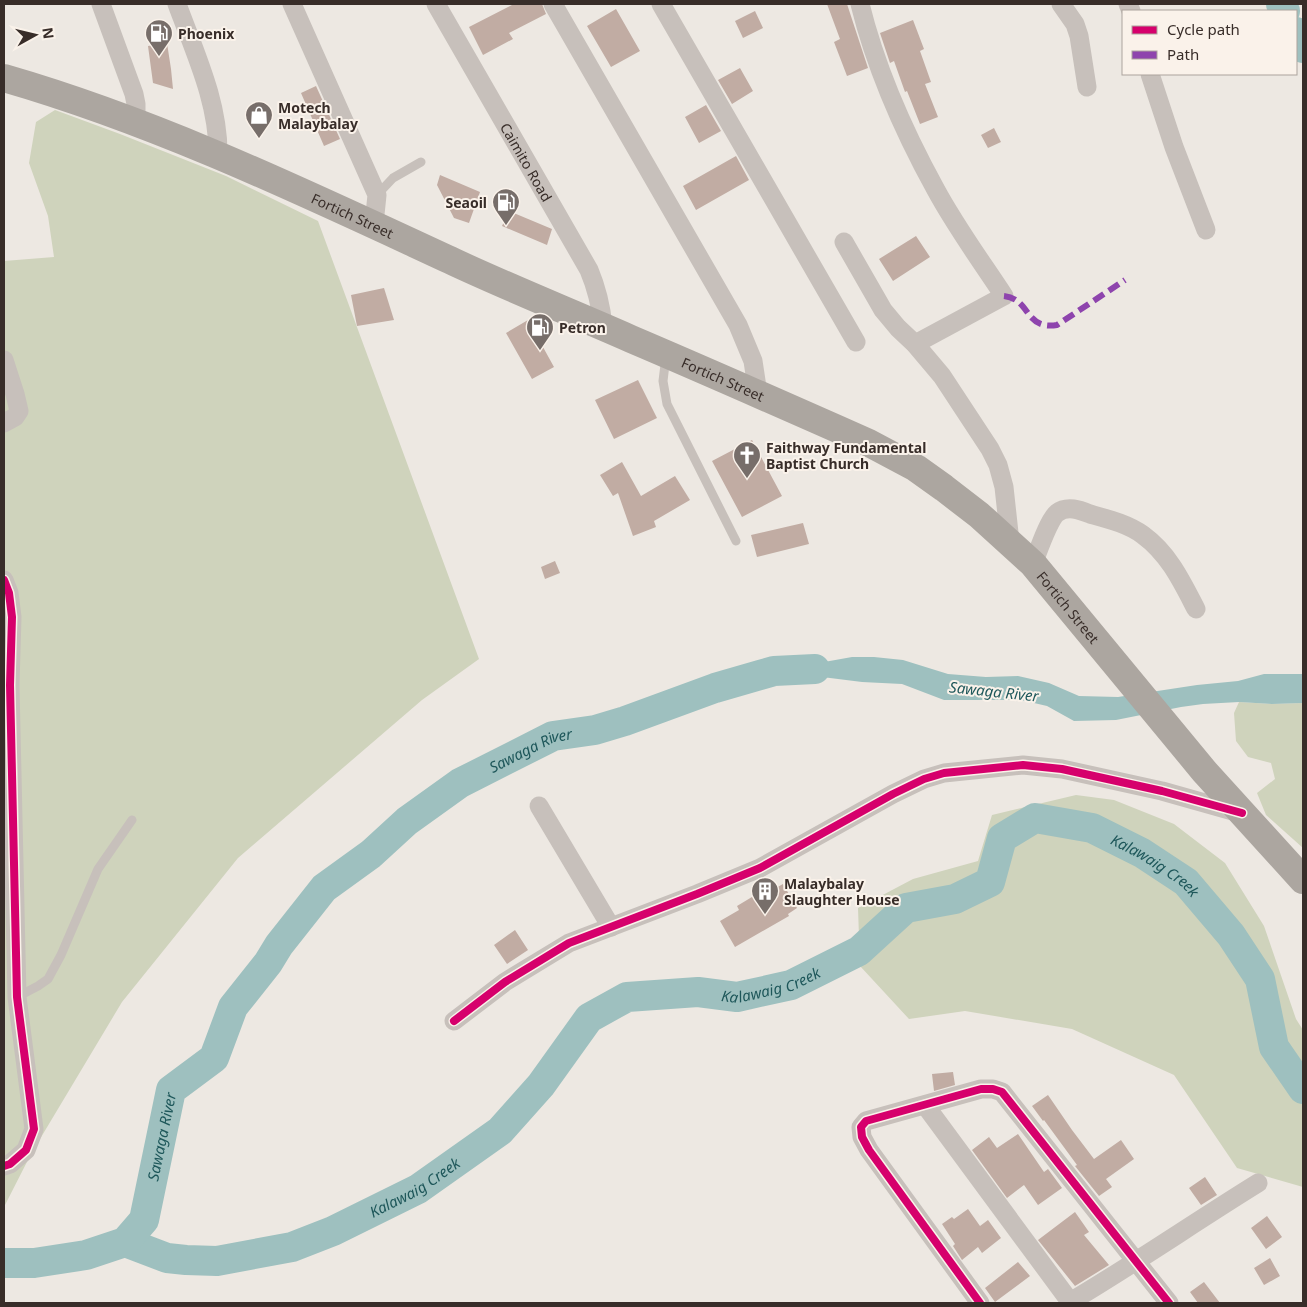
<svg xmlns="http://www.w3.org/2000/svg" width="1307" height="1307" font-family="'Noto Sans',sans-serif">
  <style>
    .green { fill: #cfd3bc }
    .water { fill: #9ec0bf }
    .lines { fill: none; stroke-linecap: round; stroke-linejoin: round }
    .river { stroke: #9ec0bf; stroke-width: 30 }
    .building { fill: #c1aca3 }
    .service { stroke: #c7c0bb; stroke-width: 9 }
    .minor { stroke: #c7c0bb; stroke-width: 19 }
    .trunk { stroke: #aca6a0; stroke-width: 28 }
    .quiet { stroke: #8e44ad; stroke-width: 6; stroke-dasharray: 12 6; stroke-linecap: butt }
    .cycleway-casing { stroke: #faf2ea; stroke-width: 11 }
    .cycleway { stroke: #d6006c; stroke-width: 8 }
    .labels { text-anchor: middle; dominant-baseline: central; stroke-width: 4; stroke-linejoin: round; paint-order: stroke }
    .poi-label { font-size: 14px; font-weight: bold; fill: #382d29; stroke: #faf2ea; text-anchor: start }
    .street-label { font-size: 14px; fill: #382d29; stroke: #faf2ea }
    .water-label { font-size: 15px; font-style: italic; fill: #1e575a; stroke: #faf2ea }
  </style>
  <rect width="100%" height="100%" fill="#ede8e2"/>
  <path class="green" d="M 55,110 L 120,134 L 226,176 L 318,221 L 479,659 L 422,700 L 238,858 L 122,1002 L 31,1154 L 4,1207 L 4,261 L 54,257 L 48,216 L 29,163 L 36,122 Z
    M 1239,702 L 1272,704 L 1303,703 L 1303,848 L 1266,815 L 1257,793 L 1275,779 L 1271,763 L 1248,757 L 1236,741 L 1234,713 Z
    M 1076,795 L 1114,800 L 1174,824 L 1225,863 L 1264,926 L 1296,1019 L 1303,1030 L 1303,1187 L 1237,1168 L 1174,1075 L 1072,1029 L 965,1011 L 909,1019 L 860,966 L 858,908 L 913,879 L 978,861 L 992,815 Z"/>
  <path class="water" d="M 852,657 L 874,657 L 903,660 L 948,674 L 986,677 L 1018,676 L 1049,683 L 1079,696 L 1118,697 L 1197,685 L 1238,681 L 1264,674 L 1303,674 L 1303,703 L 1272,704 L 1239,702 L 1203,704 L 1181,707 L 1116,720 L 1074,721 L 1047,706 L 1021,700 L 944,700 L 902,684 L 862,682 L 774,671 Z"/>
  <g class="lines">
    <g class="river">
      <path d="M 1281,4 L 1285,11"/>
      <path d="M 1296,32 L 1303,48"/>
      <path id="s1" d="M 125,1242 L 167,1258 L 186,1260 L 217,1261 L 292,1247 L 333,1231 L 418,1189 L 500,1131 L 541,1085 L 589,1018 L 627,997 L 698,992 L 737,997 L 791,985 L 859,951 L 906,908 L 955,899 L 990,882 L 1002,838 L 1035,818 L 1092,828 L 1142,853 L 1186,882 L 1231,935 L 1260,979 L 1274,1047 L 1303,1089"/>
      <path id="s2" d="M 4,1263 L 34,1263 L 86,1255 L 125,1242 L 144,1220 L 171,1090 L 214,1058 L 233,1007 L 268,963 L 279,945 L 324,888 L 371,854 L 407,821 L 460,783 L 553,736 L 595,730 L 625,721 L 715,688 L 760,675 L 774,671 L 815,669"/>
    </g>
  </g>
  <path class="building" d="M 514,4 L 542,4 L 546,14 L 509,33 L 513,39 L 483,55 L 469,27 Z
    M 827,4 L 847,4 L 868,68 L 847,76 L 834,42 L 840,39 Z
    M 616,9 L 640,51 L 611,67 L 587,26 Z
    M 755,11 L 763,28 L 743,38 L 735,21 Z
    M 913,20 L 924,49 L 920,51 L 931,82 L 925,84 L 938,117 L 920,124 L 907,91 L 905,92 L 894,61 L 890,63 L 880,33 Z
    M 167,43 L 171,69 L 173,89 L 153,83 L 148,46 Z
    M 740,68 L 753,91 L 732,104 L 718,80 Z
    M 316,86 L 340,139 L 324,146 L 301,93 Z
    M 706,105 L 721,131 L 699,143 L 685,117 Z
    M 994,128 L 1001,142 L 988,148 L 981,135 Z
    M 736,156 L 749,180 L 696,210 L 683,186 Z
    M 440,175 L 480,192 L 469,223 L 454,218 L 437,185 Z
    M 509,211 L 552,229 L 547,245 L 502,226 Z
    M 916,236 L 930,257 L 893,281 L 879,259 Z
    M 384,288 L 394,320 L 357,326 L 351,295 Z
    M 528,320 L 554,367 L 532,379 L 506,333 Z
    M 638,380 L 657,418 L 614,439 L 595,400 Z
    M 752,440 L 782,496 L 742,517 L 712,461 Z
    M 622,462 L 641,496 L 675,476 L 690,500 L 654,521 L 656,527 L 633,536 L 618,493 L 613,496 L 600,475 Z
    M 803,523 L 809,544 L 757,557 L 751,535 Z
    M 555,561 L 560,573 L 545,579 L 541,567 Z
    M 783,884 L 797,908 L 788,914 L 789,916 L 735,947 L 720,921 L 739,910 L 737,906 L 772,885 L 774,889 Z
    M 515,930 L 528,950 L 507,964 L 494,945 Z
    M 953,1072 L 955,1085 L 934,1091 L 932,1074 Z
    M 1048,1095 L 1072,1130 L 1094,1159 L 1121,1140 L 1134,1159 L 1106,1179 L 1112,1187 L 1099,1196 L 1075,1166 L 1077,1165 L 1044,1120 L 1043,1121 L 1032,1106 Z
    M 1018,1134 L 1044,1172 L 1048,1169 L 1062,1188 L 1038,1205 L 1024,1185 L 1007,1198 L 972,1150 L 989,1137 L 997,1148 Z
    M 1205,1177 L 1217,1195 L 1201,1205 L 1189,1188 Z
    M 968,1209 L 980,1226 L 988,1220 L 1001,1238 L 982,1253 L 978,1247 L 962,1260 L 953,1246 L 955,1244 L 942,1224 L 952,1217 L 954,1219 Z
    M 1075,1212 L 1089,1232 L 1084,1235 L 1109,1265 L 1075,1286 L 1038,1240 Z
    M 1267,1216 L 1282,1237 L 1266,1249 L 1251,1228 Z
    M 1270,1258 L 1280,1276 L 1264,1285 L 1254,1268 Z
    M 1018,1262 L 1030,1276 L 995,1302 L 985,1288 Z
    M 1204,1282 L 1220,1303 L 1198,1303 L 1190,1292 Z"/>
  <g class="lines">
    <path class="service" d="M 377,195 L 393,178 L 421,162
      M 666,356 L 663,381 L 667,404 L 736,541
      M 17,997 L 38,986 L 48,979 L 61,955 L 98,869 L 132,820"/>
    <g class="minor">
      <path d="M 101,4 L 134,94 L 136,104 L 136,122"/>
      <path d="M 177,4 C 195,53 219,103 218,156"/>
      <path d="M 292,4 L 377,195 L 374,224"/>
      <path id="s3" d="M 436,4 L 589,270 C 597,289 601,306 603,326"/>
      <path d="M 553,4 L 738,325 L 753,361 L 758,394"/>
      <path d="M 661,4 L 856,342"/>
      <path d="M 860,4 C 876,69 904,132 936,190 C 956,227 981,261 1004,296 L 915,344"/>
      <path d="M 1061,4 L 1075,24 L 1079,36 L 1087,87"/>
      <path d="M 1128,4 L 1131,11"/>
      <path d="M 1150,74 L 1174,147 L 1206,230"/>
      <path d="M 844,242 L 883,310 L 898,328 L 915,344 L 942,376 L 990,449 L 998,465 L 1004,487 L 1010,542"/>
      <path d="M 4,360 L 15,394 L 19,411 L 15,417 L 4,423"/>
      <path d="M 1033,564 C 1038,552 1048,521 1057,513 C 1067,505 1080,510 1090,514 C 1108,519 1128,524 1143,535 C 1169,554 1182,582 1196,609"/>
      <path d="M 4,580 L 9,593 L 12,617 L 10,685 L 17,997 L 34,1129 L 26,1150 L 10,1164 L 4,1166"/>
      <path d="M 539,806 L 611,927"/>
      <path d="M 454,1021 L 505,982 L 569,943 L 697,894 L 760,868 L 893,794 L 924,779 L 944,773 L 1023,765 L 1062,769 L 1162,791 L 1240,813"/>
      <path d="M 925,1105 L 1071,1303"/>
      <path d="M 1070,1302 C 1134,1264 1195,1222 1258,1183"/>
      <path d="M 980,1303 L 869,1150 L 862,1137 L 861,1127 L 866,1121 L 981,1089 L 993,1089 L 1002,1092 L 1169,1303"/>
    </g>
    <path class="trunk" id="s4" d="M 4,78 C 160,123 307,194 454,262 C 512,289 572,313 631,339 C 711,373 790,408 869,443 L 916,468 L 944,488 L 979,515 L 1033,564 L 1204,771 L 1303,880"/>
    <path class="quiet" d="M 1004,296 C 1031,299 1024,330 1057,325 L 1125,280"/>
    <g class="cycleway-casing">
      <path id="cycleway" d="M 4,580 L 9,593 L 12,617 L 10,685 L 17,997 L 34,1129 L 26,1150 L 10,1164 L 4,1166
        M 454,1021 L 505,982 L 569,943 L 697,894 L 760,868 L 893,794 L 924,779 L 944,773 L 1023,765 L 1062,769 L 1162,791 L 1242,813
        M 980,1303 L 869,1150 L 862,1137 L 861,1127 L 866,1121 L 981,1089 L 993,1089 L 1002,1092 L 1169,1303"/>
    </g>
    <use href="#cycleway" class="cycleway"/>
  </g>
  <defs>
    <g id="fuel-pin" transform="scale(1.4375)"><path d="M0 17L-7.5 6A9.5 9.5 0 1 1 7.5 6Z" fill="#776e6a" stroke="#faf2ea"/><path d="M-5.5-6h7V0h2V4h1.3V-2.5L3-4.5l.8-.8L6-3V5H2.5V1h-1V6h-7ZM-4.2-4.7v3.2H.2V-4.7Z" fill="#fff"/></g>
    <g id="shop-pin" transform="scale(1.4375)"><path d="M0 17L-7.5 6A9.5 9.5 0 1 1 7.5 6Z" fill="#776e6a" stroke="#faf2ea"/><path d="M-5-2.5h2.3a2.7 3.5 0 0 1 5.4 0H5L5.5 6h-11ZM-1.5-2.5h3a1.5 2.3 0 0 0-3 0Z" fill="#fff"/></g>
    <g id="church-pin" transform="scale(1.4375)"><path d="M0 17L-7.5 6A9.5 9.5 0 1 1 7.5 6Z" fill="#776e6a" stroke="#faf2ea"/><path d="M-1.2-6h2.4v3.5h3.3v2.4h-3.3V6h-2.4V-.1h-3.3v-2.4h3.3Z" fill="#fff"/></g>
    <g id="building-pin" transform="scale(1.4375)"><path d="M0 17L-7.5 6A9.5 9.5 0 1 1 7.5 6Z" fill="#776e6a" stroke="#faf2ea"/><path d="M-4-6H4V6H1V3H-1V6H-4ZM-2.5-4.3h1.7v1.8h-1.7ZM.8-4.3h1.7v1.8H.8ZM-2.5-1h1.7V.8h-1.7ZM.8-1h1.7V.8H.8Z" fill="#fff"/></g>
  </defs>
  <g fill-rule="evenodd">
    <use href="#fuel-pin" x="159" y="33"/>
    <use href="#shop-pin" x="259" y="115"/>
    <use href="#fuel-pin" x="506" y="202"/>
    <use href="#fuel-pin" x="540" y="327"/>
    <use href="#church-pin" x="747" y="455"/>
    <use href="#building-pin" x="765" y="891"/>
  </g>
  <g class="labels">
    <g class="poi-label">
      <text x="178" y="33">Phoenix</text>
      <text x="278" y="107">Motech<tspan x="278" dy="16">Malaybalay</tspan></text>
      <text x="487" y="202" text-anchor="end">Seaoil</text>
      <text x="559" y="327">Petron</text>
      <text x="766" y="447">Faithway Fundamental<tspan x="766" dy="16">Baptist Church</tspan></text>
      <text x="784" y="883">Malaybalay<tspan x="784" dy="16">Slaughter House</tspan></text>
    </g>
    <g class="street-label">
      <text stroke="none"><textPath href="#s3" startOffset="182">Caimito Road</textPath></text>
      <text stroke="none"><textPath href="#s4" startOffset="375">Fortich Street</textPath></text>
      <text stroke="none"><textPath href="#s4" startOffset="780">Fortich Street</textPath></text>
      <text stroke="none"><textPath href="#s4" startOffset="1200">Fortich Street</textPath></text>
    </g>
    <g class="water-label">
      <text transform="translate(994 691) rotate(6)">Sawaga River</text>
      <text stroke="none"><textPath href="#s2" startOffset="794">Sawaga River</textPath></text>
      <text stroke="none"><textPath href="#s1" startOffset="1208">Kalawaig Creek</textPath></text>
      <text stroke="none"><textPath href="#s1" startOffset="744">Kalawaig Creek</textPath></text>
      <text stroke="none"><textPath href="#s2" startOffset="238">Sawaga River</textPath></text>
      <text stroke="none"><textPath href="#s1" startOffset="308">Kalawaig Creek</textPath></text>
    </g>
  </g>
  <rect width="1307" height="1307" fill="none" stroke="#382d29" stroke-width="10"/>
  <rect x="1122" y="10" width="175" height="65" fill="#faf2ea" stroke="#aca39d"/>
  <rect x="1132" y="26" width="25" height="8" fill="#d6006c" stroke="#aca39d"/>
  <text x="1167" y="35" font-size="15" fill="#382d29">Cycle path</text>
  <rect x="1132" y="51" width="25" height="8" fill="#8e44ad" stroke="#aca39d"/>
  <text x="1167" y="60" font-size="15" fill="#382d29">Path</text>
  <g transform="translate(35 35) rotate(82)" stroke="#faf2ea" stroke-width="4" paint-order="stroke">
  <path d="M0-4L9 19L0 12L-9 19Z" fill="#382d29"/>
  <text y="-8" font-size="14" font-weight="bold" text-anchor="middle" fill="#382d29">N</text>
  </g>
</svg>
